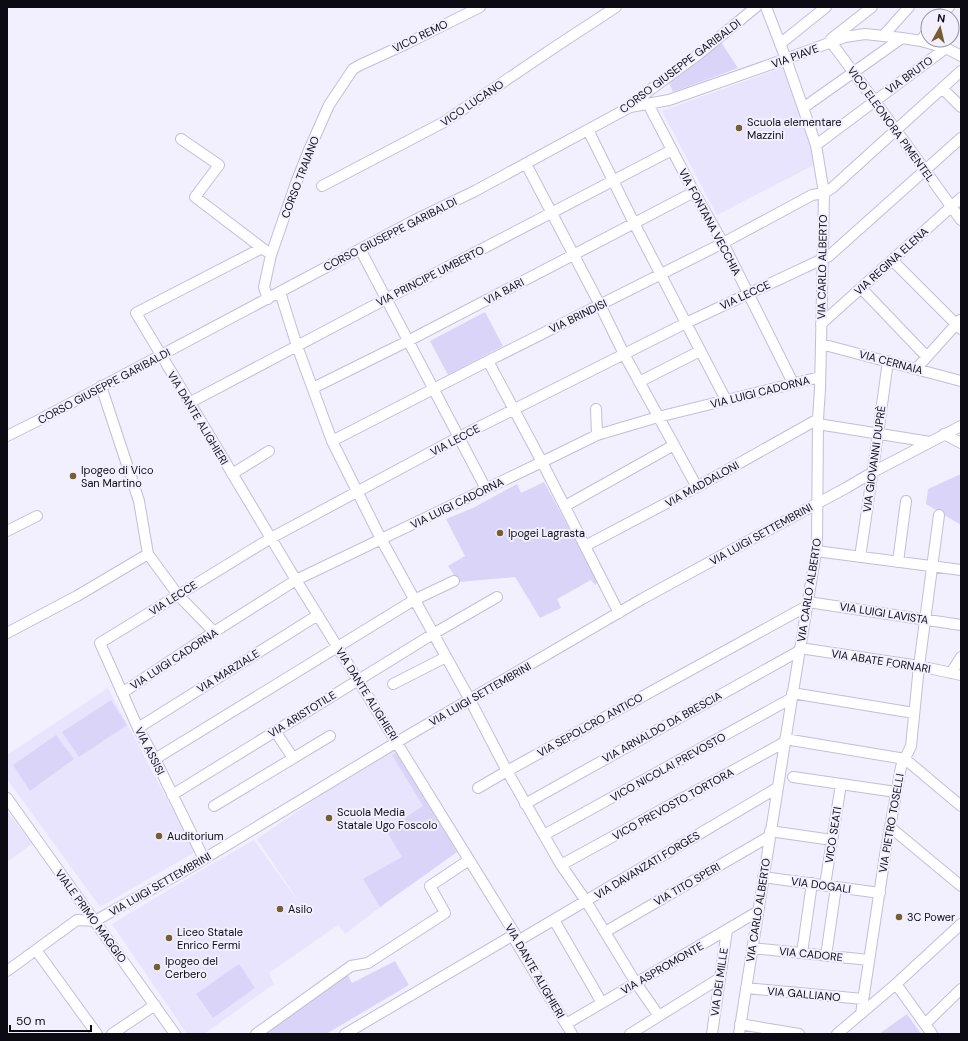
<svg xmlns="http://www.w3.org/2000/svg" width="968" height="1041" font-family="'DM Sans',sans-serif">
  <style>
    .built { fill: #e8e4fe }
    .green { fill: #dbd4f9 }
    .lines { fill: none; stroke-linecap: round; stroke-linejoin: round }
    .minor-casing { stroke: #c3bed7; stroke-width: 12 }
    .minor { stroke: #fff; stroke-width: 10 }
    .poi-dot { fill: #765f2f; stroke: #f2efff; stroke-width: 1.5 }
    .labels { text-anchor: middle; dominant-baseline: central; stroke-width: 4; stroke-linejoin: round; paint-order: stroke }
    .street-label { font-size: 11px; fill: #0c0b13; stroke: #f2efff }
    .poi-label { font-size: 11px; fill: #0c0b13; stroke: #f2efff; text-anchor: start }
  </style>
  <rect width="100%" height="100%" fill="#f2efff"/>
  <path class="built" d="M 787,66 L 811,145 L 814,165 L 717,215 L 662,111 Z
    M 108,688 L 195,852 L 100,907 L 7,779 L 7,755 Z
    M 395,744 L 457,852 L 399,893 L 345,934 L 338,925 L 269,973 L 274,984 L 204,1034 L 187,1034 L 112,924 L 212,864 L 254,840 L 307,914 L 257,839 Z
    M 7,811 L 32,844 L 7,862 Z"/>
  <path class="green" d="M 721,42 L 738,68 L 673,92 L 669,83 Z
    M 485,312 L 503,346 L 448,375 L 430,341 Z
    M 961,474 L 961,525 L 926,504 L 928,489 Z
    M 544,482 L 598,582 L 595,585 L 591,580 L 557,599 L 561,608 L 540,618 L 515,577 L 459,582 L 448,566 L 465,556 L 446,519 L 473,508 L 517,484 L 521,493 Z
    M 111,700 L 127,725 L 79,757 L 62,732 Z
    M 56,735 L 74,759 L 30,791 L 13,765 Z
    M 398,752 L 457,852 L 380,907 L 363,879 L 402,857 L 386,830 L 423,806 L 392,755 Z
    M 395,961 L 409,985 L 326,1034 L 262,1034 L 347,974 L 352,983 Z
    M 239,964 L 255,988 L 213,1018 L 196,994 Z
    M 907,1014 L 921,1034 L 879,1034 Z"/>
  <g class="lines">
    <g class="minor-casing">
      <path id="minor" d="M 872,7 L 831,39 L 831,42 L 896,130 L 961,220
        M 941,16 L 949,7
        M 883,36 L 909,7
        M 921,41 L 928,30
        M 780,44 L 826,7
        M 942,88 L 961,107
        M 648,104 L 694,192 L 723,243 L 793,383
        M 630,107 L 669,100 L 786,59 L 845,37 L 865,34 L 902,38 L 921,41 L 946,48 L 961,56
        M 803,108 L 902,38
        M 588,130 L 634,223 L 726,400
        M 181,139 L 219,165 L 195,197 L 266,251
        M 816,145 L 946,48
        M 526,164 L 600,305 L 624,354 L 697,487
        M 322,186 L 444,122 L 555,47 L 616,7
        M 262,248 L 136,313 L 296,580 L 515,934 L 516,942 L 572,1034
        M 360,249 L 486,489
        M 892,260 L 961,329
        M 861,288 L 927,357
        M 280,292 L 297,346 L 332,441 L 381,539 L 470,700 L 507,771 L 478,788
        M 268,299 L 264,287 L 271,255 L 296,183 L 309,150 L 329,105 L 353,69 L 360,65 L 406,44 L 480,7
        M 821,324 L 961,198
        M 821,344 L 961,381
        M 488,361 L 542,462 L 619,613
        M 916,369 L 960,320
        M 639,382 L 700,351
        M 101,386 L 139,501 L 148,554 L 178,595 L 214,632
        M 313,388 L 408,341 L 694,192
        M 189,403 L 386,299 L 672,150
        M 596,409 L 597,435
        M 818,424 L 930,442
        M 944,434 L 961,443
        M 7,436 L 41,419 L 413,221 L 475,191 L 630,107 L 650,90 L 699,54 L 756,7
        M 332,441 L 488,361 L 723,243 L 812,195 L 824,193 L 832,188 L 961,71
        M 232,474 L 269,451
        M 565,506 L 674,445
        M 7,531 L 37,516
        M 585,546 L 697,487 L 818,419
        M 816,551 L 961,570
        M 860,557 C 870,492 879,427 888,361
        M 898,562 L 906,501
        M 808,602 L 961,625
        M 7,633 L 60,605 L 77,596 L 148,554
        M 800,648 L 919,666 L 961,675
        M 951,673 L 961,657
        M 393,684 L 446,657
        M 122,693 L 214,632 L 296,580 L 542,462 L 597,435 L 658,417 L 820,377
        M 792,693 L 914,713
        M 138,728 L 318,615
        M 275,731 L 293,758
        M 785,739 L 905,759 L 961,806
        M 155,759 L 414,600 L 454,581
        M 793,777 L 896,792
        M 172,795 L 433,634 L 497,597
        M 7,798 L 175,1034
        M 525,804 L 799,651
        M 214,806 L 330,736
        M 890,827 L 961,886
        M 770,831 L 832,840
        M 544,835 L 792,698
        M 204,859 L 155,759 L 138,728 L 100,643 L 271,538 L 459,437 L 686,323 L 829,256 L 961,138
        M 561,865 L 785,742
        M 763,877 L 880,893
        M 825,885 L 841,784
        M 554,920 L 602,1003
        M 605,932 L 770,836
        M 516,942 L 777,788
        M 752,948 L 869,960
        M 36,950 L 97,1034
        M 802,953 L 812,883
        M 826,956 L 836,887
        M 7,971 L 77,920 L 95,921 L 189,868 L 397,742 L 642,599 L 818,503 L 846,488 L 873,472 L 961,426
        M 896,984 L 932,1034
        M 746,988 L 863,999
        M 861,1014 L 886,849 L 901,767 L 911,746 L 919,666 L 939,515
        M 659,1016 L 636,983 L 586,901 L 561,865 L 507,771 L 807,606
        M 566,1024 L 757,912
        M 740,1024 L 799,1034
        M 925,1024 L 961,989
        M 112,1034 L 155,1005
        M 256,1034 L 351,966 L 368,963 L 445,913 L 430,886 L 469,860
        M 345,1034 L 515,934
        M 630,1034 L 720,978
        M 712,1034 L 727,930
        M 739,1034 L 792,698 L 817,546 L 818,419 L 820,389 L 821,344 L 824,193 L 816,145 L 786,59 L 766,7
        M 837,1034 L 896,984 L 961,924"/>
    </g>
    <use href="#minor" class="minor"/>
  </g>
  <g class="poi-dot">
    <circle cx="739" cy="128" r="4"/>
    <circle cx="73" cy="476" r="4"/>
    <circle cx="500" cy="533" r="4"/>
    <circle cx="329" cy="818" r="4"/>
    <circle cx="159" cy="836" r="4"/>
    <circle cx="280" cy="909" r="4"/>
    <circle cx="899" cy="917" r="4"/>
    <circle cx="169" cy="938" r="4"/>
    <circle cx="157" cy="967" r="4"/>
  </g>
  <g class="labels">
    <g class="street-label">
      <text transform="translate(420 36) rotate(-26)">VICO REMO</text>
      <text transform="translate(795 56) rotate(-20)">VIA PIAVE</text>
      <text transform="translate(680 66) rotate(-37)">CORSO GIUSEPPE GARIBALDI</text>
      <text transform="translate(909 75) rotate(-36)">VIA BRUTO</text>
      <text transform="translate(472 103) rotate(-34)">VICO LUCANO</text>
      <text transform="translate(891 124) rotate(54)">VICO ELEONORA PIMENTEL</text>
      <text transform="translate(300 177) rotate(-69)">CORSO TRAIANO</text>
      <text transform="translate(710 222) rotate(62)">VIA FONTANA VECCHIA</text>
      <text transform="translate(390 234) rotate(-27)">CORSO GIUSEPPE GARIBALDI</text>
      <text transform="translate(891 261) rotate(-42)">VIA REGINA ELENA</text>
      <text transform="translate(822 267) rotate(-89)">VIA CARLO ALBERTO</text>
      <text transform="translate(430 276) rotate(-27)">VIA PRINCIPE UMBERTO</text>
      <text transform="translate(504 291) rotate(-28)">VIA BARI</text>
      <text transform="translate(745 295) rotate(-25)">VIA LECCE</text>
      <text transform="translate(578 316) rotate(-26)">VIA BRINDISI</text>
      <text transform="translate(891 362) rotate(15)">VIA CERNAIA</text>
      <text transform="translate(104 386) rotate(-28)">CORSO GIUSEPPE GARIBALDI</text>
      <text transform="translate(760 392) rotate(-14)">VIA LUIGI CADORNA</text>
      <text transform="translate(198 418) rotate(59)">VIA DANTE ALIGHIERI</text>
      <text transform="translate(455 440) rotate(-28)">VIA LECCE</text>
      <text transform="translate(874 459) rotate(-82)">VIA GIOVANNI DUPRÈ</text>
      <text transform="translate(702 484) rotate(-29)">VIA MADDALONI</text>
      <text transform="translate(457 503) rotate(-26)">VIA LUIGI CADORNA</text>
      <text transform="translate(761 534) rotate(-29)">VIA LUIGI SETTEMBRINI</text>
      <text transform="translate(809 590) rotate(-81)">VIA CARLO ALBERTO</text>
      <text transform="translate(173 598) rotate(-32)">VIA LECCE</text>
      <text transform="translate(884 613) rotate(9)">VIA LUIGI LAVISTA</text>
      <text transform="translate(174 659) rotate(-33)">VIA LUIGI CADORNA</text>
      <text transform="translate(881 661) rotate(9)">VIA ABATE FORNARI</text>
      <text transform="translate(228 671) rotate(-32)">VIA MARZIALE</text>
      <text transform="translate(367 694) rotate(58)">VIA DANTE ALIGHIERI</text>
      <text transform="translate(480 694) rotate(-30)">VIA LUIGI SETTEMBRINI</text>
      <text transform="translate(302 714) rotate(-32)">VIA ARISTOTILE</text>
      <text transform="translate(590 725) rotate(-29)">VIA SEPOLCRO ANTICO</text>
      <text transform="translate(662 727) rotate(-29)">VIA ARNALDO DA BRESCIA</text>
      <text transform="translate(150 751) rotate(63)">VIA ASSISI</text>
      <text transform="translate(668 767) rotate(-29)">VICO NICOLAI PREVOSTO</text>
      <text transform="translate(673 804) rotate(-29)">VICO PREVOSTO TORTORA</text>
      <text transform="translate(891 823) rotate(-80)">VIA PIETRO TOSELLI</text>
      <text transform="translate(833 835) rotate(-81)">VICO SEATI</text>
      <text transform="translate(647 865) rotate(-31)">VIA DAVANZATI FORGES</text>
      <text transform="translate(160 884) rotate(-30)">VIA LUIGI SETTEMBRINI</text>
      <text transform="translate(687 884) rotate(-30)">VIA TITO SPERI</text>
      <text transform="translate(821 885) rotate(8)">VIA DOGALI</text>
      <text transform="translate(758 910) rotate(-81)">VIA CARLO ALBERTO</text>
      <text transform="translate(91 916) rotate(54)">VIALE PRIMO MAGGIO</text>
      <text transform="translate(811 954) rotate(6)">VIA CADORE</text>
      <text transform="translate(662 968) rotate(-30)">VIA ASPROMONTE</text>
      <text transform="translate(535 971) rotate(60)">VIA DANTE ALIGHIERI</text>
      <text transform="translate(719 982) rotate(-82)">VIA DEI MILLE</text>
      <text transform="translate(804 994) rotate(5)">VIA GALLIANO</text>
    </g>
    <g class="poi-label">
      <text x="747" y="122">Scuola elementare<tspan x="747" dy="13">Mazzini</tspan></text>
      <text x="81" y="470">Ipogeo di Vico<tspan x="81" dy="13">San Martino</tspan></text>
      <text x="508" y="533">Ipogei Lagrasta</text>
      <text x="337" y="812">Scuola Media<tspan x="337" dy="13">Statale Ugo Foscolo</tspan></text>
      <text x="167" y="836">Auditorium</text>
      <text x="288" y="909">Asilo</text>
      <text x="907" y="917">3C Power</text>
      <text x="177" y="932">Liceo Statale<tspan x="177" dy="13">Enrico Fermi</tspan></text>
      <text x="165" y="961">Ipogeo del<tspan x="165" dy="13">Cerbero</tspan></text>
    </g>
  </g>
  <rect width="968" height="1041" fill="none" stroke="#0c0b13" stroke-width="16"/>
  <g transform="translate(940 28) rotate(8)"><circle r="19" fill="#f2efff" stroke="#9694a1"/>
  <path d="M0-3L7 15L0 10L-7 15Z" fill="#765f2f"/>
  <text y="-6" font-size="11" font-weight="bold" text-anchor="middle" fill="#0c0b13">N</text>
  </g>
  <path d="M10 1025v6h81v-6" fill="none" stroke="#0c0b13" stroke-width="2"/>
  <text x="16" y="1025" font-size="12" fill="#0c0b13" stroke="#f2efff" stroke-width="3" paint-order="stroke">50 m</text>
</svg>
